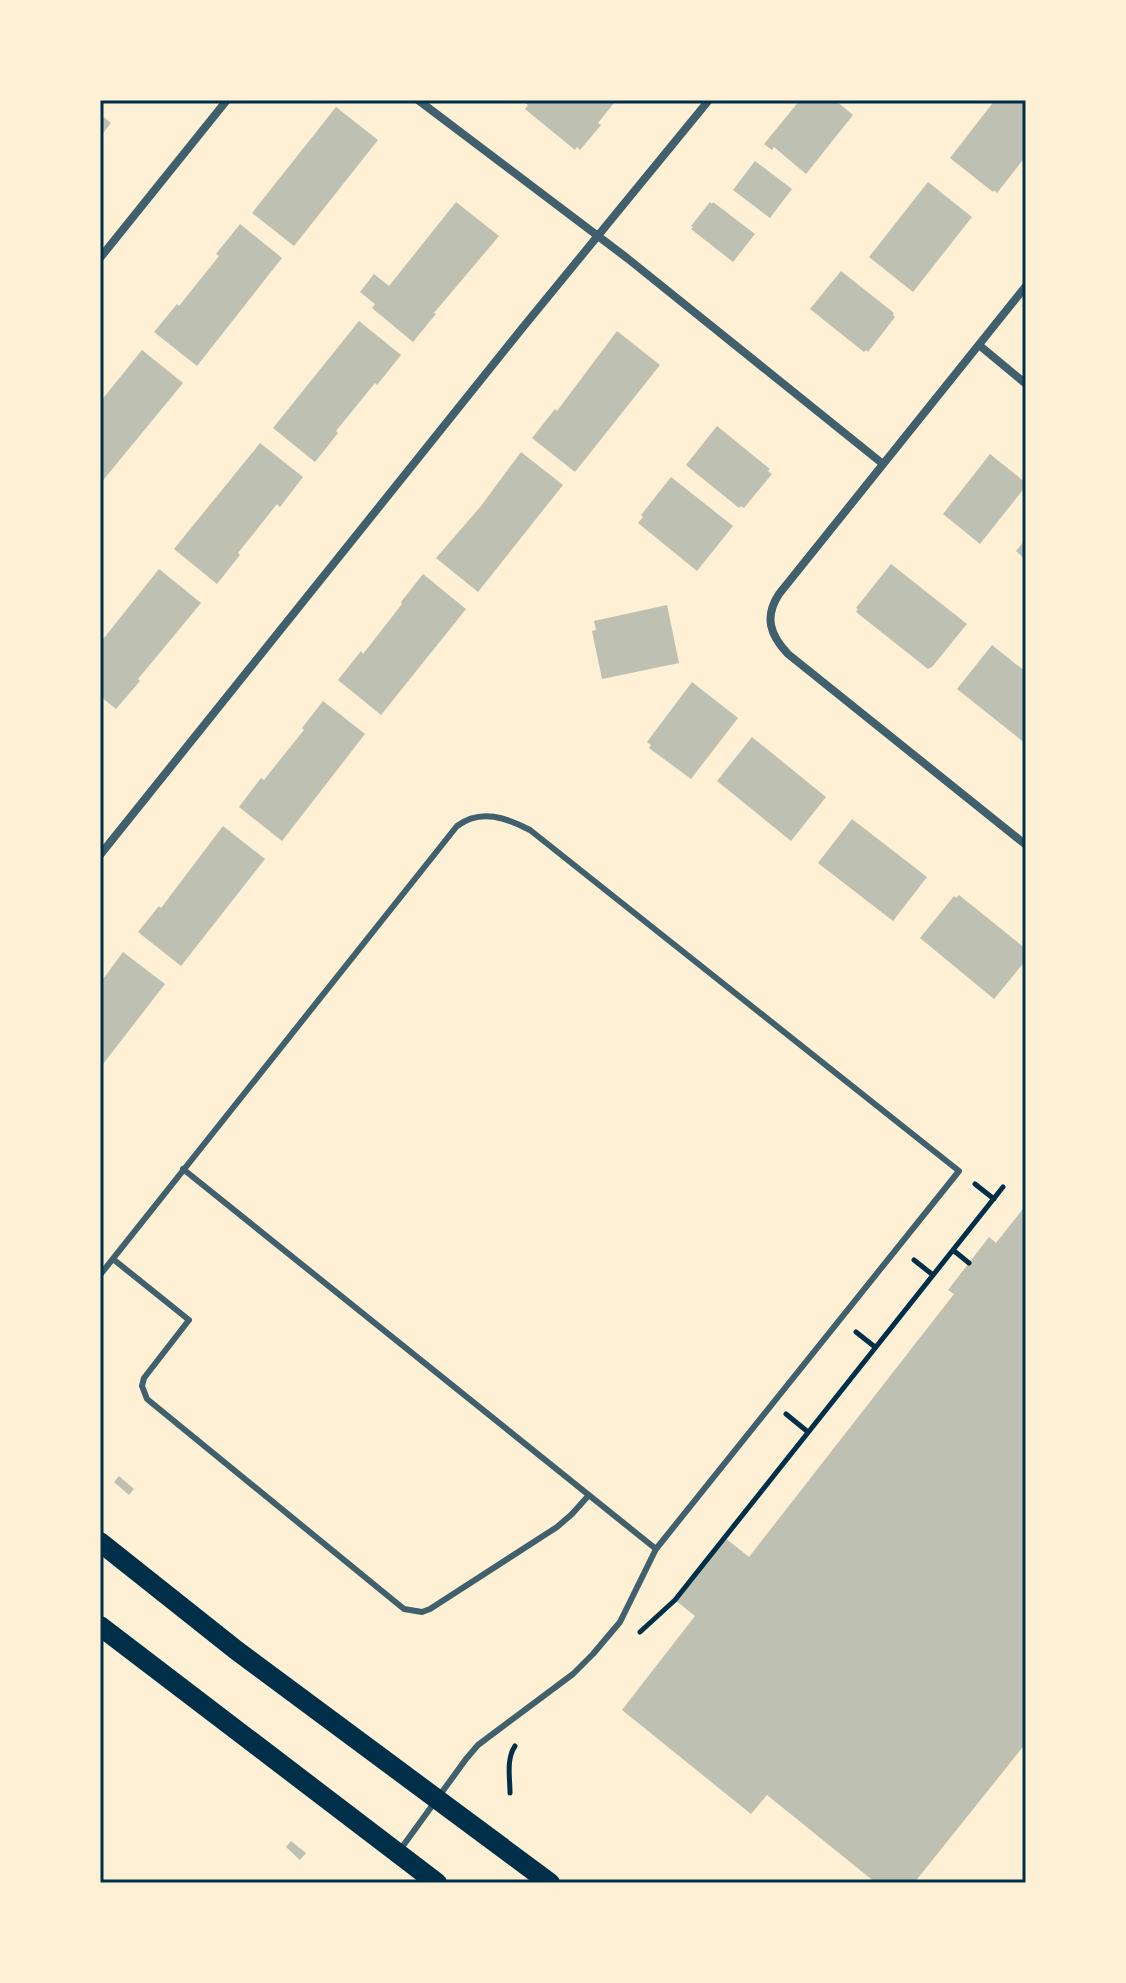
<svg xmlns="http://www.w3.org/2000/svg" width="1126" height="1983" font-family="'Fira Sans Condensed',sans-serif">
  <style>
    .building { fill: #bec0b2 }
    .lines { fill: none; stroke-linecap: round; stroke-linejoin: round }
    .path { stroke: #003049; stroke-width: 5 }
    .service { stroke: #3f606c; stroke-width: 6 }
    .minor { stroke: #3f606c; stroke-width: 8 }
    .primary { stroke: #003049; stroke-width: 20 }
    .neatline { fill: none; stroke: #003049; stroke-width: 3 }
  </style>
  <rect width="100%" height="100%" fill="#fdf0d5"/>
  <path class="building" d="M 522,100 L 610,100 L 614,103 L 598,123 L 601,125 L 580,150 L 577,147 L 575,150 L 525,109 L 528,105 Z
    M 800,100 L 835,100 L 853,115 L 806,174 L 774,147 L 772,150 L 764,144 Z
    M 995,100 L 1026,100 L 1026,156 L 997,193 L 994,190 L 993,192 L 950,158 Z
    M 336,107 L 378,140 L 294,246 L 252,213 Z
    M 100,114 L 111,123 L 100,137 Z
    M 755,161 L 792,189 L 770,218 L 733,190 Z
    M 928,182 L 972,217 L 913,292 L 869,257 Z
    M 456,202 L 499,236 L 434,313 L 436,314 L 413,342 L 372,308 L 375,304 L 360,292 L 374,274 L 389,286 Z
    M 710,202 L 712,204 L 713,202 L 755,234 L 733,262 L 691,229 L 693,227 L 691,226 Z
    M 240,224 L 282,258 L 197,366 L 154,332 L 177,304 L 179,306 L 219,256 L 216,254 Z
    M 841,271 L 894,313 L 893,315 L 895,317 L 868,352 L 866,350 L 864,352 L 810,309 Z
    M 359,321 L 401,355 L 377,385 L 375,383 L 336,431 L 338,433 L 315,462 L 273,428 Z
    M 617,331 L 660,365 L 575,472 L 532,438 L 555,409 L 557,411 Z
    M 142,350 L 183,383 L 100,484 L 100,402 Z
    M 717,426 L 770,469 L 768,471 L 772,474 L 744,508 L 741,506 L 739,508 L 686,465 Z
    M 260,443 L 303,477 L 280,507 L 277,504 L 238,553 L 240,555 L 217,584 L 174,549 Z
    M 521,452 L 563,485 L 478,592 L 436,558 L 481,506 Z
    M 990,454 L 1026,483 L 1026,486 L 980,544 L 943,514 Z
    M 671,477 L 733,526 L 697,571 L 638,523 L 643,517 L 641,515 Z
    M 1026,539 L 1026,560 L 1016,551 Z
    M 891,564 L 967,624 L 932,667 L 928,669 L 856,612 L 858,609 L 856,608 Z
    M 159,569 L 201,603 L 138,679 L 140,681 L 116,709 L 100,696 L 100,643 Z
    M 423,574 L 466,609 L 381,715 L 338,680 L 361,651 L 363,654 L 402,604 L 401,602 Z
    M 667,605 L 679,663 L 602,679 L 592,631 L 596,630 L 594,621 Z
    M 992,645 L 1026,672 L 1026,744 L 957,689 Z
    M 692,682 L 738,718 L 691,779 L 649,748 L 651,745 L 647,742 Z
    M 323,701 L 365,734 L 282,841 L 239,807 L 261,778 L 264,780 L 283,756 L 304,730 L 302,728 Z
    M 752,737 L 826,797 L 791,841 L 717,781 Z
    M 852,819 L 927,877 L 893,921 L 818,863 Z
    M 223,826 L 265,859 L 181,966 L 138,932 L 159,906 L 161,908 Z
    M 959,895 L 1026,949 L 1026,960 L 994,999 L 920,938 L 954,896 L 956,898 Z
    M 123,952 L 165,984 L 100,1068 L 100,983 Z
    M 1026,1205 L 1026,1743 L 914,1883 L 876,1883 L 767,1795 L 751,1814 L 622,1710 L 695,1616 L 675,1600 L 724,1537 L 749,1557 L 954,1294 L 948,1290 L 989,1237 L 996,1243 Z
    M 119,1476 L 134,1489 L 129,1495 L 114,1482 Z
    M 291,1841 L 306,1853 L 300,1860 L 286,1847 Z"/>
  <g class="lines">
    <path class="path" d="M 975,1184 L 994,1199
      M 953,1250 L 969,1263
      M 914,1260 L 933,1275
      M 856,1332 L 875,1347
      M 786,1414 L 808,1432
      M 640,1632 L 675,1600 L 1003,1187
      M 510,1793 C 510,1778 506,1759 515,1746"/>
    <path class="service" d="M 183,1169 L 656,1549
      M 113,1259 L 189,1320 L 144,1378 L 142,1386 L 147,1399 L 404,1609 L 422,1612 L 430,1609 L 557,1527 L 572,1514 L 589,1495
      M 100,1275 L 457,826 C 481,808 507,818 530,830 L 959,1171 L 656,1549 L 620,1622 L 593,1654 L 573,1674 L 478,1745 L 466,1759 L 400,1850"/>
    <path class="minor" d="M 418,100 L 627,258 L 883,464
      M 100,258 L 227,100
      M 1026,286 L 779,594 C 764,617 770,635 788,654 L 1026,845
      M 979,345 L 1026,384
      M 100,855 L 524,326 L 709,100"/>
    <path class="primary" d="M 100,1542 L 236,1650 L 550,1883
      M 100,1626 L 437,1883"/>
  </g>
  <rect width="1126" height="1983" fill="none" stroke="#fdf0d5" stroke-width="204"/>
  <rect x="102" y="102" width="922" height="1779" class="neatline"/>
</svg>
